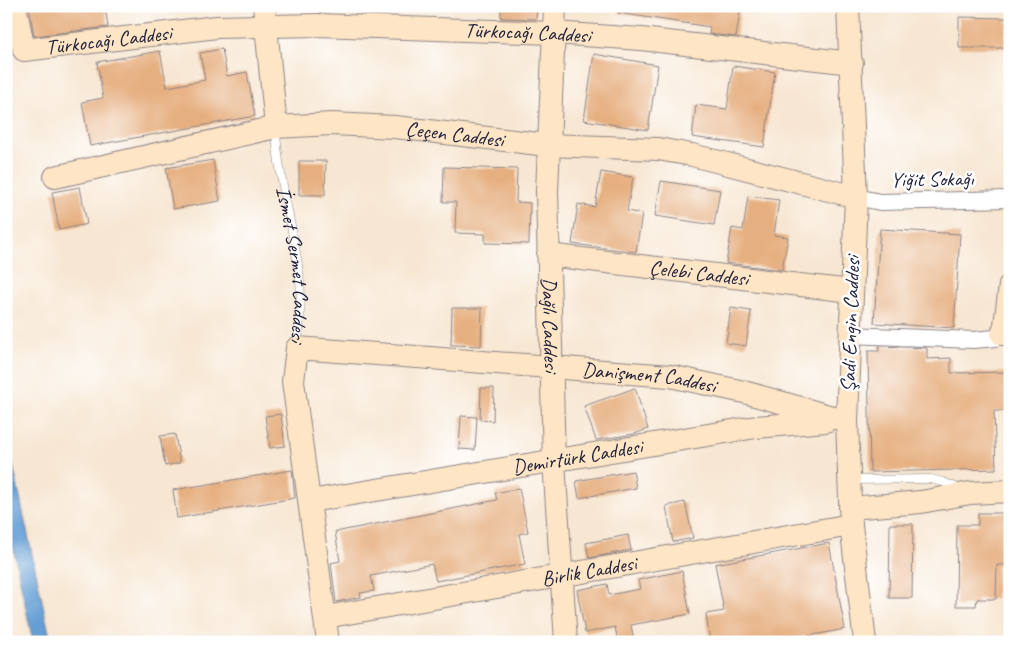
<svg xmlns="http://www.w3.org/2000/svg" width="1016" height="648" font-family="Caveat,sans-serif">
  <style>
    .water { fill: #649ed4; stroke: #436088 }
    .building { fill: #e6af7f }
    .lines { fill: none; stroke-linecap: round; stroke-linejoin: round }
    .lane-casing { stroke: #8c8486; stroke-width: 9 }
    .street-casing { stroke: #8c8486; stroke-width: 18 }
    .secondary-casing { stroke: #8c8486; stroke-width: 24 }
    .lane { stroke: #fff; stroke-width: 8 }
    .street { stroke: #fff; stroke-width: 16 }
    .secondary { stroke: #fee5c5; stroke-width: 22 }
    .labels { text-anchor: middle; dominant-baseline: central; stroke-width: 5; stroke-linejoin: round; paint-order: stroke }
    .street-label { font-size: 21px; fill: #22223b; stroke: #fff }
  </style>
  <rect width="100%" height="100%" fill="#fff"/>
  <filter id="ink" filterUnits="userSpaceOnUse"><feTurbulence type="fractalNoise" baseFrequency=".02" numOctaves="2"/><feDisplacementMap in="SourceGraphic" scale="10" xChannelSelector="R" yChannelSelector="G"/><feConvolveMatrix kernelMatrix="1 2 1 2 8 2 1 2 1" color-interpolation-filters="sRGB"/></filter>
  <filter id="wash" filterUnits="userSpaceOnUse"><feTurbulence type="fractalNoise" baseFrequency=".0096" numOctaves="4" result="noise"/><feDisplacementMap in="SourceGraphic" scale="20" xChannelSelector="R" yChannelSelector="G"/><feGaussianBlur stdDeviation="1.12" result="paint"/><feColorMatrix in="noise" values="0 0 0 0 0 0 0 0 0 0 0 0 0 0 0 0 0 1.4 0 .05"/><feComposite in="paint" operator="in"/></filter>
  <g filter="url(#wash)">
    <rect width="100%" height="100%" fill="#f7e6d1"/>
    <path class="water" d="M 6,433 L 51,642 L 33,642 L 6,514 Z"/>
    <g id="blocks">
      <path class="building" d="M 29,6 L 105,6 L 108,27 L 34,36 Z
        M 501,6 L 537,6 L 536,19 L 501,18 Z
        M 618,6 L 741,6 L 736,37 L 709,34 L 710,27 L 618,13 Z
        M 959,17 L 1006,18 L 1006,48 L 959,48 Z
        M 222,49 L 227,76 L 247,72 L 255,116 L 90,146 L 82,102 L 103,98 L 97,62 L 160,51 L 167,87 L 205,80 L 200,53 Z
        M 594,54 L 658,65 L 648,130 L 584,120 Z
        M 733,66 L 775,72 L 764,147 L 692,137 L 696,105 L 727,109 Z
        M 213,160 L 220,201 L 173,209 L 166,168 Z
        M 299,161 L 326,161 L 325,195 L 299,195 Z
        M 444,167 L 517,169 L 516,202 L 530,203 L 529,244 L 485,243 L 485,234 L 455,233 L 456,202 L 443,202 Z
        M 601,172 L 633,177 L 627,211 L 642,214 L 636,252 L 572,244 L 578,204 L 595,207 Z
        M 661,181 L 720,190 L 714,225 L 655,216 Z
        M 80,187 L 87,224 L 59,230 L 52,192 Z
        M 748,196 L 779,200 L 774,235 L 788,237 L 782,270 L 726,263 L 732,228 L 743,230 Z
        M 880,229 L 960,234 L 954,328 L 874,323 Z
        M 452,308 L 482,308 L 481,346 L 451,345 Z
        M 731,308 L 751,311 L 746,346 L 726,343 Z
        M 879,346 L 927,348 L 927,359 L 951,358 L 951,373 L 1010,372 L 1010,411 L 994,411 L 996,469 L 870,472 L 868,351 L 879,351 Z
        M 481,388 L 494,388 L 493,421 L 480,420 Z
        M 635,388 L 648,429 L 634,434 L 596,440 L 584,406 Z
        M 281,414 L 285,446 L 270,448 L 265,416 Z
        M 461,416 L 477,417 L 475,450 L 459,449 Z
        M 175,434 L 180,463 L 165,466 L 160,436 Z
        M 292,470 L 295,498 L 177,518 L 173,490 Z
        M 633,471 L 636,488 L 579,498 L 576,481 Z
        M 519,488 L 528,532 L 519,534 L 525,564 L 436,581 L 432,564 L 371,576 L 374,591 L 360,593 L 361,597 L 336,602 L 331,563 L 340,561 L 335,532 L 497,500 L 495,493 Z
        M 685,502 L 693,538 L 673,542 L 666,506 Z
        M 978,513 L 1010,513 L 1010,565 L 997,565 L 996,599 L 977,599 L 976,606 L 956,606 L 957,525 L 978,525 Z
        M 890,524 L 913,524 L 912,598 L 889,598 Z
        M 628,535 L 631,550 L 589,558 L 586,543 Z
        M 829,543 L 845,629 L 777,642 L 710,642 L 706,614 L 724,611 L 715,564 Z
        M 682,571 L 690,614 L 631,625 L 634,642 L 618,642 L 615,627 L 585,633 L 577,590 L 607,584 L 609,595 L 640,589 L 638,580 Z"/>
    </g>
  </g>
  <g filter="url(#ink)">
    <use href="#blocks" fill-opacity="0" stroke="#8c8486" stroke-width="1"/>
    <g class="lines">
      <g class="lane-casing">
        <g id="lane">
          <path id="s1" d="M 276,130 C 278,181 295,230 300,281 C 302,303 300,324 297,346"/>
          <path d="M 851,480 L 931,479 L 943,482 L 960,489"/>
        </g>
      </g>
      <g class="street-casing">
        <path id="street" d="M 856,197 L 880,202 L 1010,199
          M 849,335 L 974,340 L 995,338 L 1002,334"/>
      </g>
      <g class="secondary-casing">
        <g id="secondary">
          <path id="s2" d="M 15,6 L 24,50 L 217,27 L 317,25 L 554,33 L 641,39 L 852,63"/>
          <path d="M 264,6 L 276,127"/>
          <path id="s3" d="M 555,6 L 547,191 L 554,462 L 566,642"/>
          <path d="M 848,6 L 856,197 L 847,421 L 851,525 L 865,642"/>
          <path id="s4" d="M 55,177 L 276,127 L 332,124 L 395,127 L 547,145 L 658,149 L 692,155 L 856,197"/>
          <path id="s5" d="M 548,255 L 851,291"/>
          <path d="M 1002,334 L 1005,325 L 1010,285"/>
          <path id="s6" d="M 310,501 L 756,427 L 826,421"/>
          <path d="M 850,508 L 921,502 L 970,493 L 1010,491"/>
          <path id="s7" d="M 325,617 L 851,525"/>
          <path id="s8" d="M 328,642 L 293,381 L 297,348 L 670,376 L 744,392 L 847,421"/>
        </g>
      </g>
      <use href="#lane" class="lane"/>
      <use href="#street" class="street"/>
      <use href="#secondary" class="secondary"/>
    </g>
  </g>
  <g class="labels">
    <g class="street-label">
      <text stroke="none"><textPath href="#s2" startOffset="550">Türkocağı Caddesi</textPath></text>
      <text stroke="none"><textPath href="#s2" startOffset="130">Türkocağı Caddesi</textPath></text>
      <text stroke="none"><textPath href="#s4" startOffset="406">Çeçen Caddesi</textPath></text>
      <text transform="translate(932 179) rotate(-1)">Yiğit Sokağı</text>
      <text stroke="none"><textPath href="#s1" startOffset="136">İsmet Sermet Caddesi</textPath></text>
      <text stroke="none"><textPath href="#s5" startOffset="152">Çelebi Caddesi</textPath></text>
      <text stroke="none"><textPath href="#s3" startOffset="319">Dağlı Caddesi</textPath></text>
      <text transform="translate(850 324) rotate(-88)">Şadi Engin Caddesi</text>
      <text stroke="none"><textPath href="#s8" startOffset="650">Danişment Caddesi</textPath></text>
      <text stroke="none"><textPath href="#s6" startOffset="271">Demirtürk Caddesi</textPath></text>
      <text stroke="none"><textPath href="#s7" startOffset="268">Birlik Caddesi</textPath></text>
    </g>
  </g>
  <rect width="1016" height="648" fill="none" stroke="#fff" stroke-width="25"/>
</svg>
